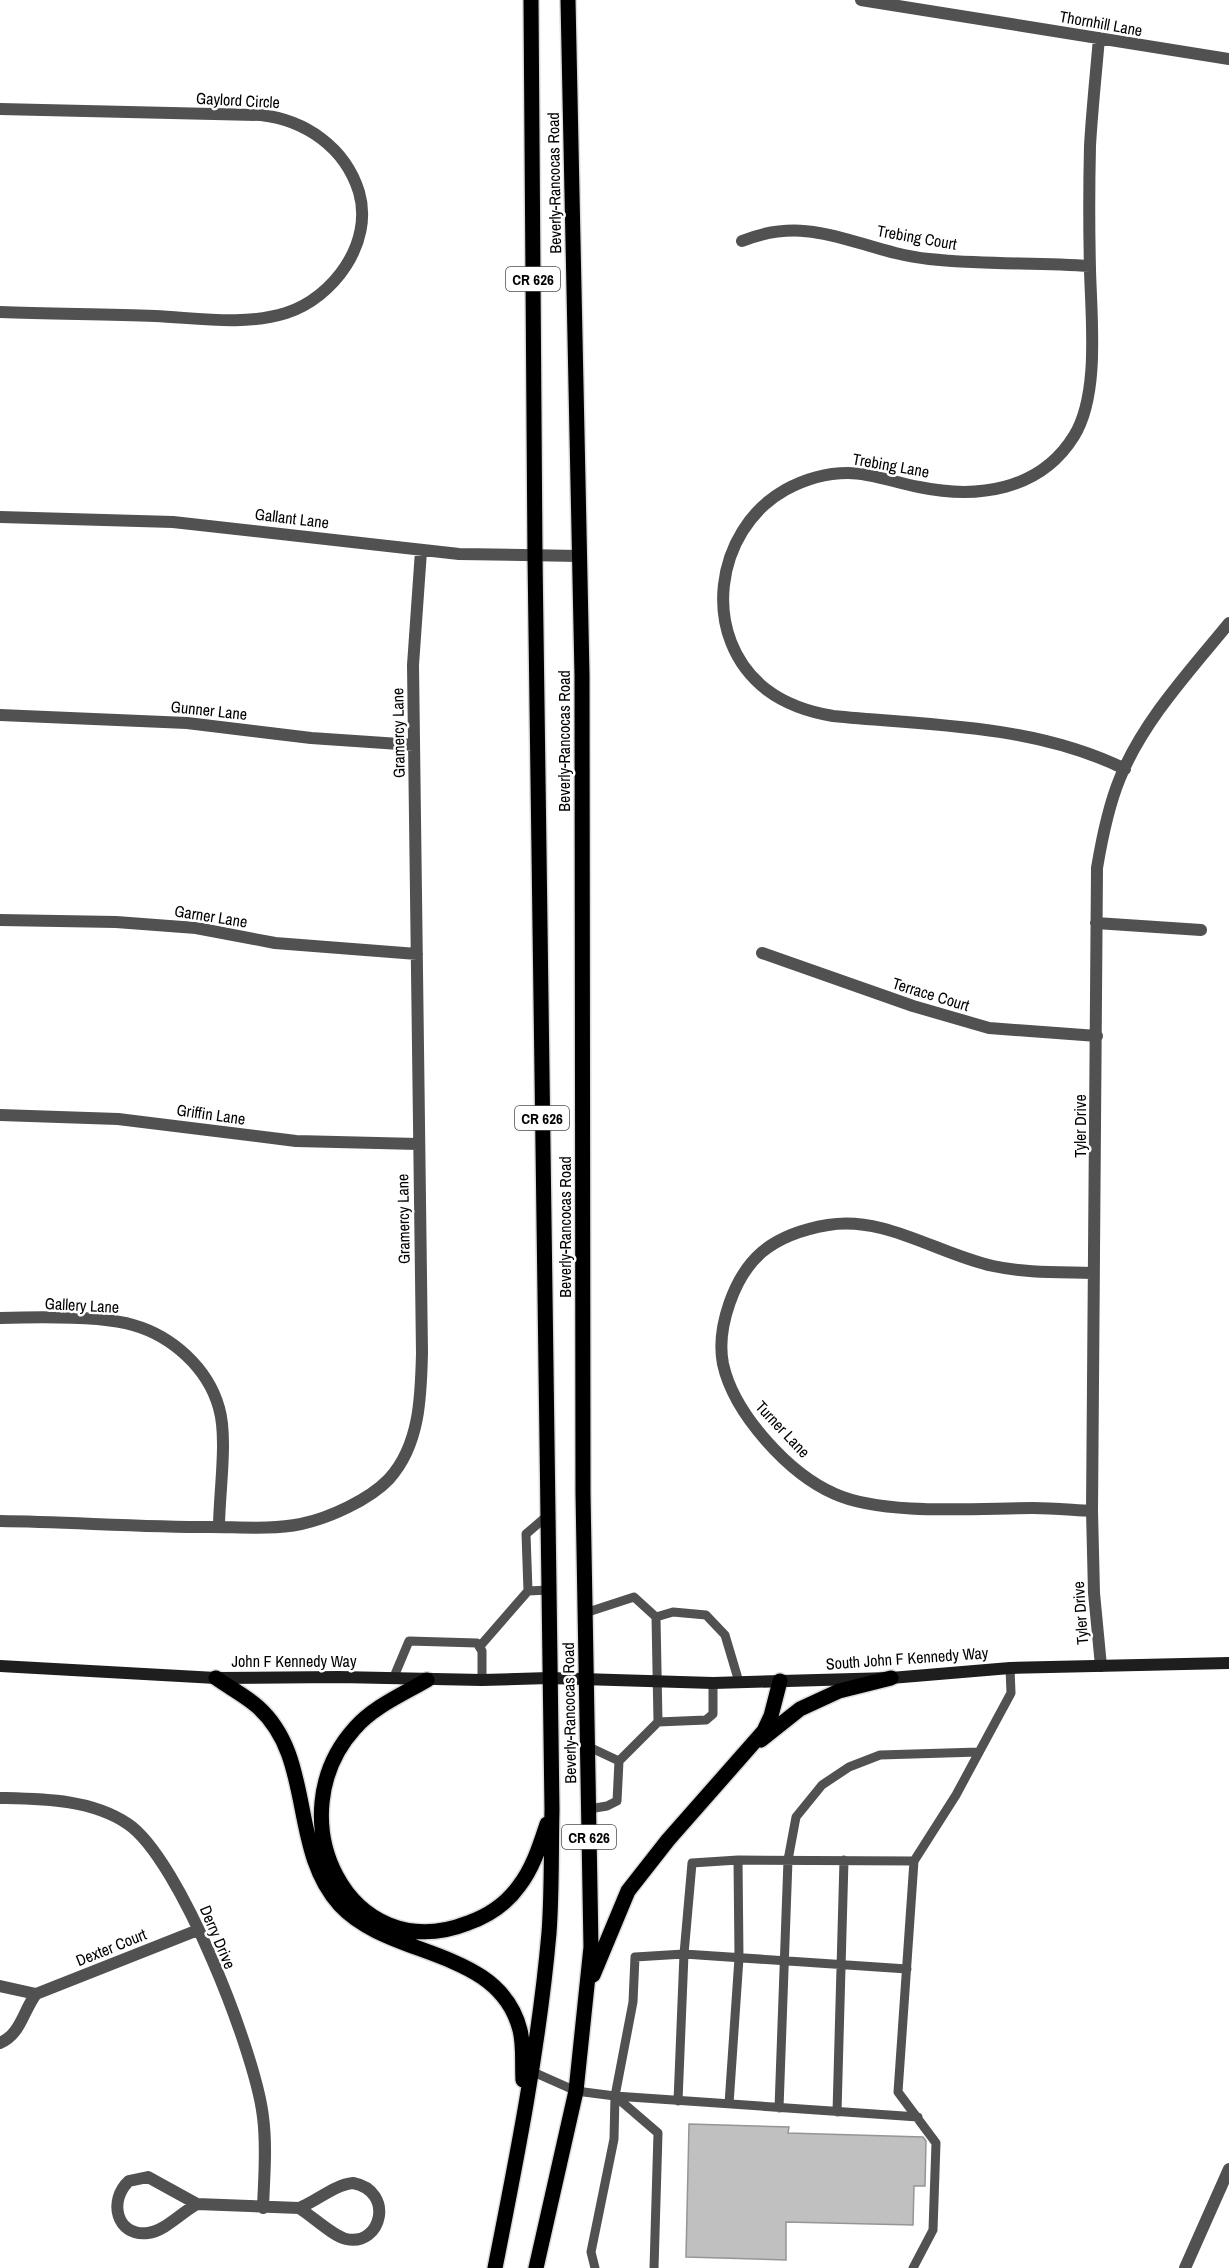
<svg xmlns="http://www.w3.org/2000/svg" width="1229" height="2268" font-family="'Archivo Narrow',sans-serif">
  <style>
    .building { fill: #c0c0c0; stroke: #959595; stroke-width: 1.5 }
    .lines { fill: none; stroke-linecap: round; stroke-linejoin: round }
    .primary-casing { stroke: #dbdbdb; stroke-width: 18 }
    .lane { stroke: #515151; stroke-width: 9 }
    .street { stroke: #515151; stroke-width: 12 }
    .secondary { stroke: #1e1e1e; stroke-width: 12 }
    .primary { stroke: #000; stroke-width: 15 }
    .labels { text-anchor: middle; dominant-baseline: central; stroke-width: 5; stroke-linejoin: round; paint-order: stroke }
    .shield { fill: #fff; stroke: #4c4c4c; stroke-width: 1.5 }
    .shield-label { font-size: 15px; font-weight: bold; fill: #000 }
    .street-label { font-size: 16px; fill: #000; stroke: #fff }
  </style>
  <rect width="100%" height="100%" fill="#fff"/>
  <path class="building" d="M 689,2124 L 789,2127 L 788,2133 L 923,2137 L 926,2141 L 925,2186 L 914,2186 L 913,2225 L 786,2222 L 786,2260 L 686,2257 Z"/>
  <g class="lines">
    <g class="primary-casing">
      <path id="primary" d="M 216,1678 C 230,1688 246,1696 258,1707 C 315,1758 289,1849 340,1905 C 390,1959 499,1947 520,2030 C 524,2045 522,2064 523,2080
        M 427,1680 C 403,1694 373,1707 355,1728 C 275,1816 348,1970 468,1923 C 488,1916 507,1903 519,1886 C 533,1868 540,1845 547,1824
        M 761,1740 L 800,1709 L 839,1691 L 891,1678
        M 593,1975 L 628,1891 L 668,1840 L 764,1731 L 771,1716 L 780,1681
        M 495,2268 C 517,2157 539,2046 549,1933 C 552,1893 551,1851 552,1810 L 535,557 L 531,0
        M 536,2268 L 576,2091 L 591,1947 L 583,1493 L 582,675 L 568,0"/>
    </g>
    <path class="lane" d="M 528,1591 L 526,1534 L 547,1516
      M 585,1613 L 634,1597 L 656,1617
      M 481,1645 L 528,1591 L 549,1590
      M 393,1679 L 409,1641 L 477,1643 L 482,1651 L 482,1680
      M 713,1683 L 713,1714 L 706,1720 L 658,1722 L 656,1617 L 673,1612 L 706,1615 L 725,1635 L 739,1682
      M 587,1746 L 619,1761
      M 589,1809 L 607,1806 L 617,1801 L 619,1761 L 658,1722
      M 531,2071 L 576,2091 L 615,2096 L 918,2117
      M 615,2096 L 658,2133 L 654,2268
      M 678,2101 L 684,1954 L 907,1969
      M 729,2104 L 739,1958 L 738,1860
      M 779,2108 L 788,1860 L 796,1817 L 822,1785 L 849,1767 L 880,1755 L 979,1752
      M 837,2112 L 844,1860
      M 595,2268 L 591,2252 L 614,2139 L 615,2096 L 633,2002 L 635,1957 L 684,1954 L 692,1863 L 738,1860 L 914,1861
      M 913,2268 L 933,2230 L 936,2143 L 898,2092 L 914,1861 L 956,1795 L 1011,1693 L 1010,1668"/>
    <path class="street" d="M 861,0 L 1229,59
      M 1099,38 C 1096,74 1092,110 1090,146 C 1089,187 1089,229 1090,269 C 1091,317 1100,394 1074,436 C 1040,491 977,499 919,487 C 896,483 872,473 848,473 C 826,473 805,479 785,490 C 714,530 699,638 767,690 C 787,705 809,712 833,716 C 933,726 1033,724 1125,769
      M 0,109 L 261,115 C 305,120 345,147 359,192 C 374,243 333,298 286,313 C 244,326 198,318 155,316 C 103,314 52,314 0,312
      M 742,241 C 814,212 860,252 929,259 C 983,265 1036,262 1090,266
      M 0,517 L 173,522 L 459,554 L 580,556
      M 0,715 L 187,723 L 311,738 L 414,745
      M 0,920 L 116,922 L 196,928 L 275,943 L 417,954
      M 1096,923 L 1201,930
      M 762,953 L 913,1006 L 989,1028 L 1097,1036
      M 0,1115 L 118,1119 L 296,1141 L 418,1144
      M 0,1318 C 33,1317 103,1316 133,1325 C 172,1336 208,1368 219,1408 C 228,1438 219,1494 219,1527
      M 1092,1511 C 1072,1510 1053,1508 1033,1508 C 978,1508 884,1516 835,1494 C 789,1474 734,1414 723,1364 C 716,1328 734,1276 762,1252 C 780,1237 804,1229 828,1225 C 884,1215 940,1255 993,1266 C 1025,1273 1060,1272 1092,1273
      M 0,1521 C 70,1522 140,1527 210,1527 C 240,1527 271,1530 301,1524 C 329,1518 369,1500 389,1479 C 420,1445 421,1396 422,1353 L 413,665 L 421,551
      M 1101,1666 L 1094,1593 L 1092,1511 L 1097,868 C 1102,838 1108,807 1120,778 C 1144,720 1189,672 1229,623
      M 0,1798 C 43,1799 91,1799 128,1824 C 180,1859 256,2054 263,2117 C 267,2147 264,2178 263,2208
      M 0,1986 L 36,1994 C 23,2011 21,2034 0,2043
      M 36,1994 L 198,1930
      M 148,2177 L 197,2204 C 182,2212 165,2231 148,2233 C 116,2237 108,2200 129,2181 Z
      M 353,2183 C 395,2191 382,2247 346,2239 C 333,2236 312,2216 299,2208 C 317,2201 334,2185 353,2183 Z
      M 197,2204 L 299,2208
      M 1185,2268 L 1229,2169"/>
    <path class="secondary" d="M 0,1666 L 216,1678 L 339,1677 L 482,1680 L 549,1678 L 713,1683 L 891,1678 L 1010,1668 L 1229,1663"/>
    <use href="#primary" class="primary"/>
  </g>
  <g class="labels">
    <g class="shield">
      <rect x="506" y="267" width="54" height="24" rx="4.5"/>
      <rect x="515" y="1106" width="54" height="24" rx="4.5"/>
      <rect x="562" y="1825" width="54" height="24" rx="4.5"/>
    </g>
    <g class="shield-label">
      <text x="533" y="279">CR 626</text>
      <text x="542" y="1118">CR 626</text>
      <text x="589" y="1837">CR 626</text>
    </g>
    <g class="street-label">
      <text transform="translate(1101 23) rotate(10)">Thornhill Lane</text>
      <text transform="translate(238 100) rotate(3)">Gaylord Circle</text>
      <text transform="translate(554 183) rotate(-91)">Beverly-Rancocas Road</text>
      <text transform="translate(917 237) rotate(10)">Trebing Court</text>
      <text transform="translate(891 465) rotate(10)">Trebing Lane</text>
      <text transform="translate(292 518) rotate(7)">Gallant Lane</text>
      <text transform="translate(209 710) rotate(6)">Gunner Lane</text>
      <text transform="translate(398 733) rotate(-91)">Gramercy Lane</text>
      <text transform="translate(564 741) rotate(-90)">Beverly-Rancocas Road</text>
      <text transform="translate(211 916) rotate(9)">Garner Lane</text>
      <text transform="translate(931 994) rotate(17)">Terrace Court</text>
      <text transform="translate(211 1114) rotate(8)">Griffin Lane</text>
      <text transform="translate(1080 1126) rotate(-90)">Tyler Drive</text>
      <text transform="translate(403 1219) rotate(-91)">Gramercy Lane</text>
      <text transform="translate(565 1227) rotate(-90)">Beverly-Rancocas Road</text>
      <text transform="translate(82 1305) rotate(3)">Gallery Lane</text>
      <text transform="translate(783 1429) rotate(47)">Turner Lane</text>
      <text transform="translate(1080 1613) rotate(-94)">Tyler Drive</text>
      <text transform="translate(907 1658) rotate(-4)">South John F Kennedy Way</text>
      <text x="294" y="1661">John F Kennedy Way</text>
      <text transform="translate(569 1713) rotate(-91)">Beverly-Rancocas Road</text>
      <text transform="translate(218 1937) rotate(67)">Derry Drive</text>
      <text transform="translate(111 1947) rotate(-22)">Dexter Court</text>
    </g>
  </g>
</svg>
